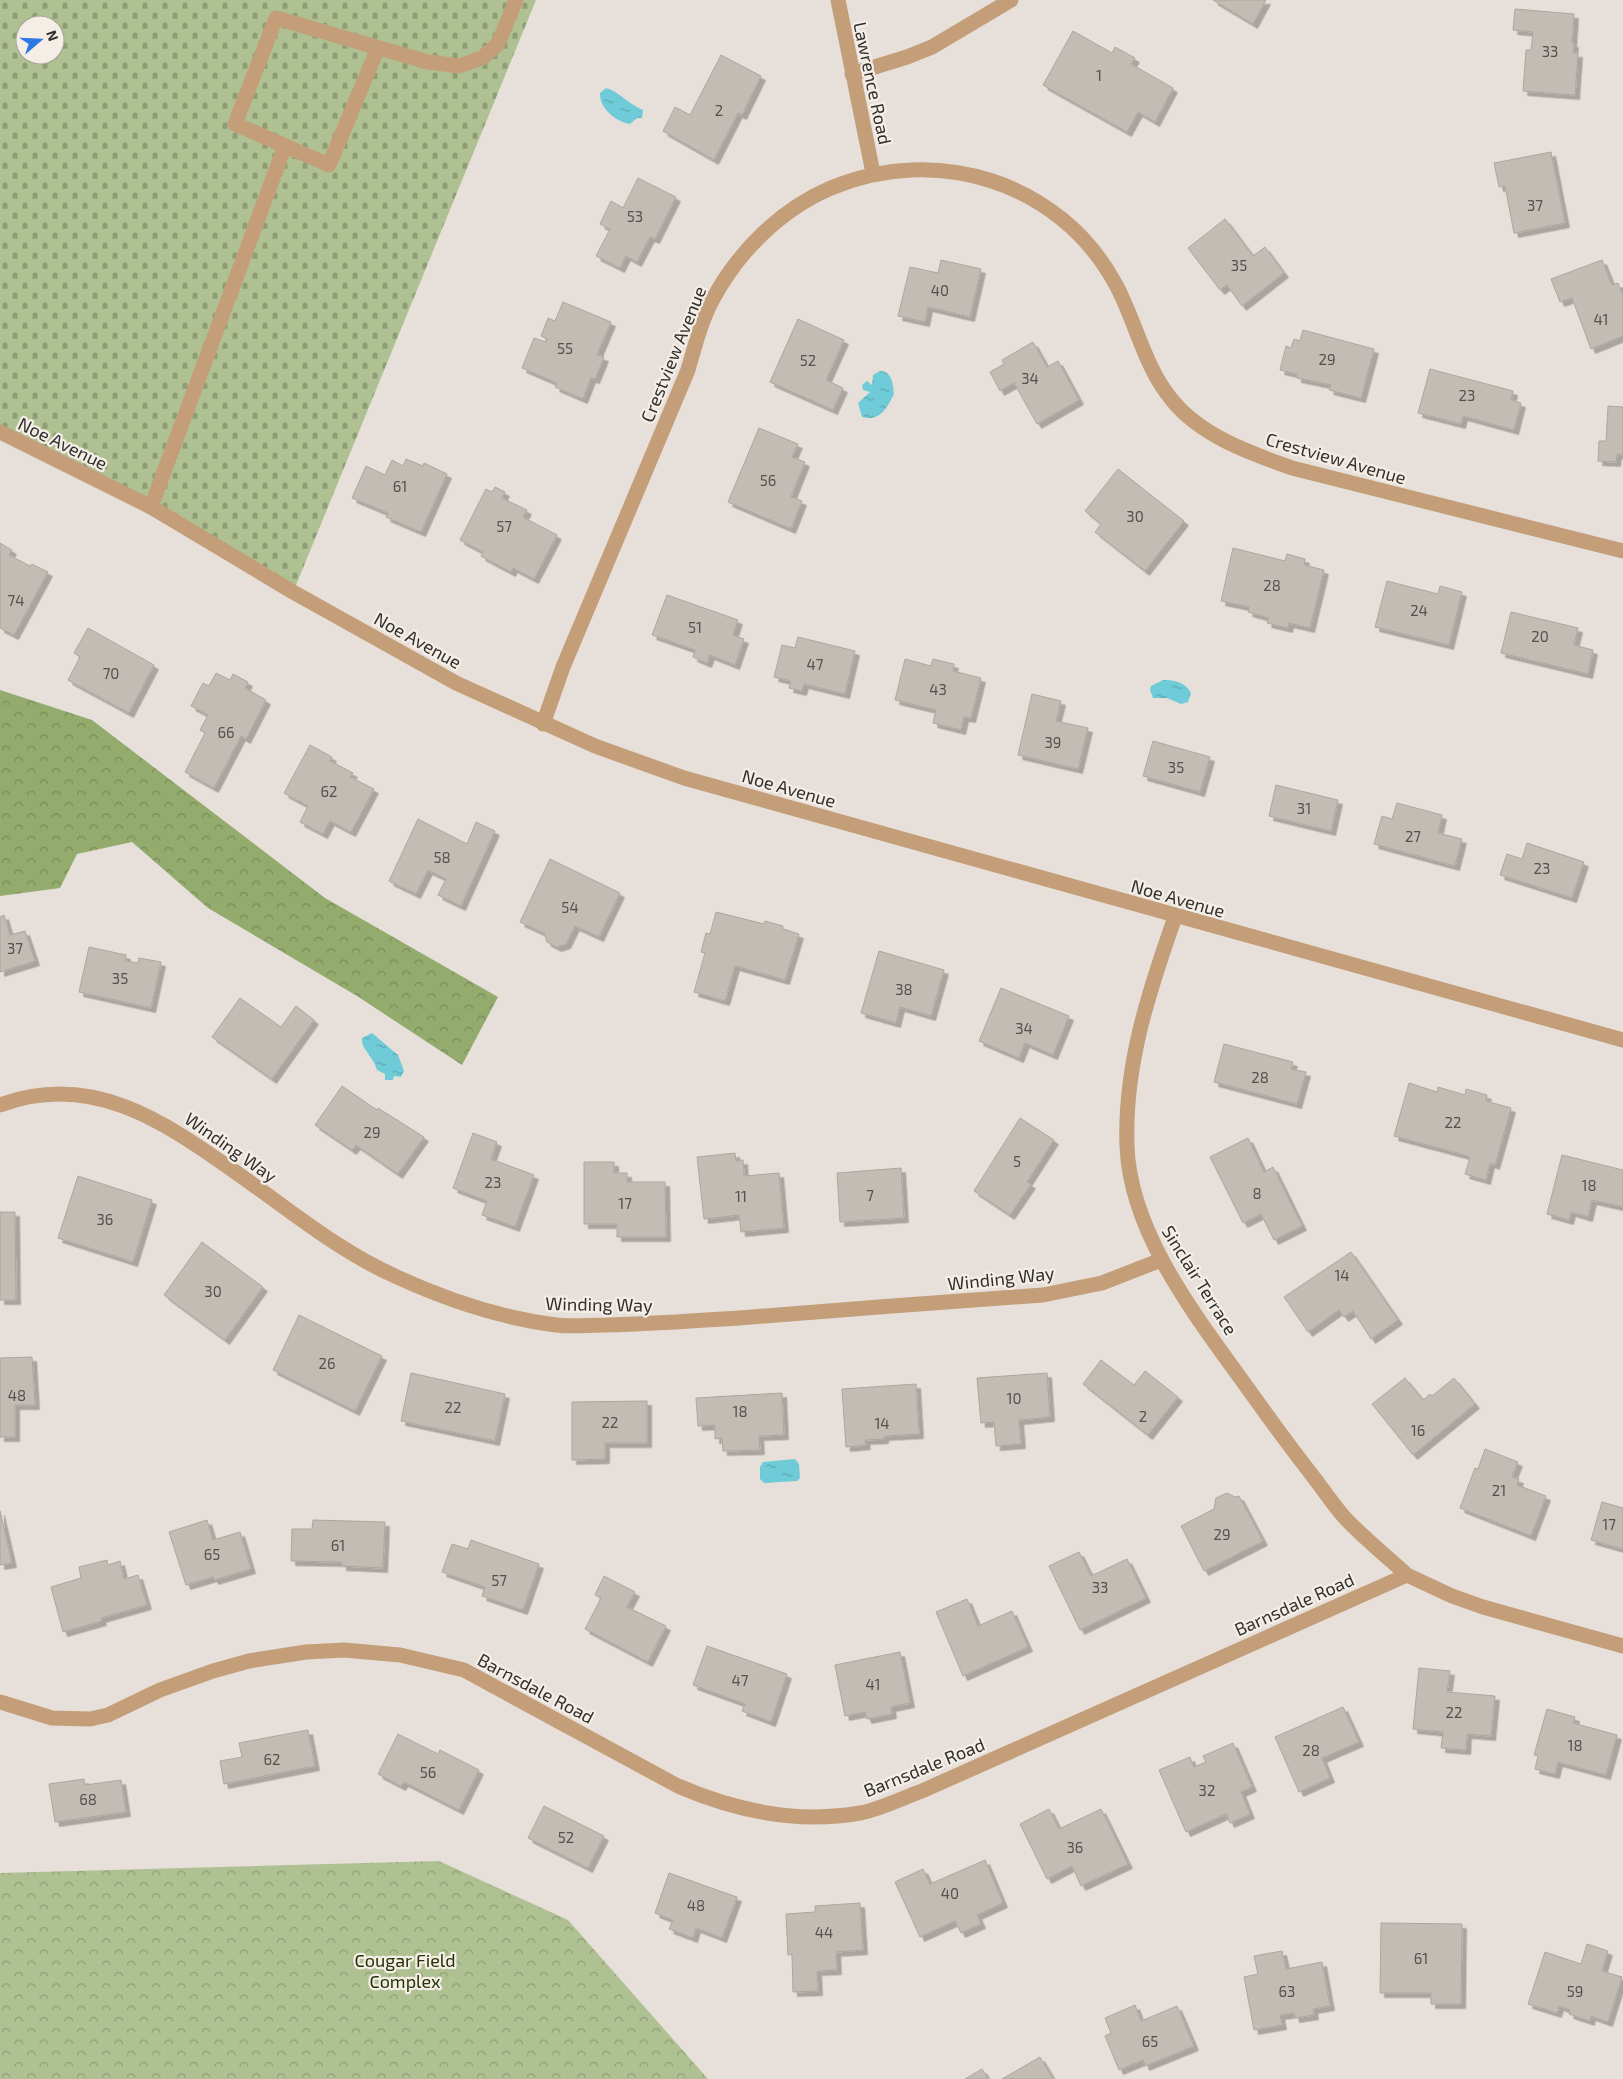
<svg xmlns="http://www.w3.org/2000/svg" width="1623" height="2079" font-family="'Exo 2',sans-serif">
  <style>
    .forest { fill: url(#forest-crowns) }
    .cemetery { fill: url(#cemetery-stones); fill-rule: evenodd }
    .park { fill: url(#park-crowns) }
    .water { fill: url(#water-ripples) }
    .building { fill: #c2bcb5; stroke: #aca69f; filter: url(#shadow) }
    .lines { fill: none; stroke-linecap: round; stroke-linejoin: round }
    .lane { stroke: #c39e79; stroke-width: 15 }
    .street { stroke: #c39e79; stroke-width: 15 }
    .labels { text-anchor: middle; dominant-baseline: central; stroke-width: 4.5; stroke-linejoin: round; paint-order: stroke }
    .number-label { font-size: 15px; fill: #55524e }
    .street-label { font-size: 18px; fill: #312f2c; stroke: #f4eee7 }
    .park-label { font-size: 18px; fill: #243203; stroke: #f4eee7 }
  </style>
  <defs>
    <pattern id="forest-crowns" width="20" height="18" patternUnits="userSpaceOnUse" patternTransform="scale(1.25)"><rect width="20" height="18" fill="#93ab6d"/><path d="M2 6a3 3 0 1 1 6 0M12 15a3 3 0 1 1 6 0" fill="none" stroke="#798c5a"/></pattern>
    <pattern id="cemetery-stones" width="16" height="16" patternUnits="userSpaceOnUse" patternTransform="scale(1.25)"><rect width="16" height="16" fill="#afc192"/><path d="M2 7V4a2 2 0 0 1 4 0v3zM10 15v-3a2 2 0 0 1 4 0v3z" fill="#8f9d77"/></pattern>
    <pattern id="park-crowns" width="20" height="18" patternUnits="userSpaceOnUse" patternTransform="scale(1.25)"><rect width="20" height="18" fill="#afc192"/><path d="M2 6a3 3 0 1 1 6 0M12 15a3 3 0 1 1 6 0" fill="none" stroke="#8f9d77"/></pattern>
    <pattern id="water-ripples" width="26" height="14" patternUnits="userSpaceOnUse" patternTransform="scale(1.25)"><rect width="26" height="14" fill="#6fcbd7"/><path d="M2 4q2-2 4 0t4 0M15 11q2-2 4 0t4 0" fill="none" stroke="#5ca5af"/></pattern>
    <filter id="shadow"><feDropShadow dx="4.5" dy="4.5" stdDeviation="0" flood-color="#0004"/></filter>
  </defs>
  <rect width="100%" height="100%" fill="#e7e0da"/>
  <path class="forest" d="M 0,690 L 92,720 L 325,898 L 498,997 L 462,1065 L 357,996 L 208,908 L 132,842 L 77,854 L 60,888 L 0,896 Z"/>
  <path class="cemetery" d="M 0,0 L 536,0 L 296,585 L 0,425 ZM 25,25 L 55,25 L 55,55 L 25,55 Z"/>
  <path class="park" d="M 439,1861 L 568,1920 L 708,2079 L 0,2079 L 0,1873 Z"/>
  <path class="water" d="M 606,88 C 620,92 628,104 643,110 L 642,118 L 637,118 L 630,124 C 616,122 599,108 600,93 Z
    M 880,371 C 892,371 893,384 894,394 C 887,408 880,422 862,417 L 858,403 L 870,392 L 863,390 L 862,385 L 867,381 L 872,385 L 873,375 Z
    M 1163,680 C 1175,680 1185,682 1191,693 L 1188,702 L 1181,704 L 1167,698 L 1153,698 L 1150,690 L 1151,686 Z
    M 372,1033 L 398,1055 L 404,1071 L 401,1077 L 394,1076 L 393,1080 L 385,1080 L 385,1074 L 377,1070 C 374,1057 360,1048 362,1038 Z
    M 795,1459 L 799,1464 L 800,1478 L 797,1481 L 764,1483 L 760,1479 L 760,1467 L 763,1462 Z"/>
  <path class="building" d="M 1213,0 L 1266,0 L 1253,24 Z
    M 1515,9 L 1574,14 L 1572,43 L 1574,43 L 1573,53 L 1578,53 L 1575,95 L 1523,91 L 1526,50 L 1531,50 L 1533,32 L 1513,30 Z
    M 1073,31 L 1112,53 L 1115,47 L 1135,58 L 1131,64 L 1173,88 L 1155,122 L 1138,112 L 1127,132 L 1043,85 Z
    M 721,55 L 761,76 L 742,115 L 738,113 L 714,160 L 663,131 L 675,107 L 690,115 Z
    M 1551,152 L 1565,223 L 1514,233 L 1505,186 L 1499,187 L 1494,163 Z
    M 638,178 L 676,197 L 655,239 L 650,237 L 637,262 L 626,256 L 620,268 L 596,256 L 610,229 L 600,224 L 611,201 L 623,208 Z
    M 1225,219 L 1253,256 L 1265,247 L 1284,273 L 1242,306 L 1227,285 L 1220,290 L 1188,248 Z
    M 941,260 L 981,269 L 970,317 L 928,307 L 925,322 L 898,316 L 910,267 L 938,273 Z
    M 1602,260 L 1612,285 L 1618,283 L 1623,296 L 1623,336 L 1591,349 L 1572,298 L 1560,302 L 1551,279 Z
    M 563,302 L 611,322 L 597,355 L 604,357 L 595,379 L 591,378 L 583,399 L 555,387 L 557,383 L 522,368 L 534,338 L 546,342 L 547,339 L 541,336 L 548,318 L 555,321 Z
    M 798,319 L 844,340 L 826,380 L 843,388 L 833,410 L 770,382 Z
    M 1303,330 L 1374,349 L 1361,398 L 1329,390 L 1331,385 L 1297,378 L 1297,374 L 1280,370 L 1286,346 L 1291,348 L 1294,339 L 1300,341 Z
    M 1033,342 L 1047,367 L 1058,361 L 1079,400 L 1037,424 L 1014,383 L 1000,391 L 990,372 L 1004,364 L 1002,360 Z
    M 1430,369 L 1513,391 L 1511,400 L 1521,403 L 1514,430 L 1463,416 L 1461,424 L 1418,413 Z
    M 1608,406 L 1623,407 L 1623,455 L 1617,454 L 1616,462 L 1598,461 L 1599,441 L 1606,441 Z
    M 759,428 L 798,444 L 792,457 L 805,462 L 791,497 L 802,501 L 791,529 L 728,502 Z
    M 406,459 L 423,466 L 424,463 L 447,474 L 421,532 L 386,517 L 388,513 L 352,498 L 366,466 L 385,475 L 392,460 L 403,466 Z
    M 1118,469 L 1184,521 L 1145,571 L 1095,532 L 1101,524 L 1085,511 Z
    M 495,487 L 505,492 L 502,498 L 527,510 L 523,517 L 557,535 L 534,579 L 513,568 L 511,572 L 481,556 L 483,552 L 460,540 L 486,489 L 492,492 Z
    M 0,543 L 12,550 L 9,555 L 30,566 L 32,564 L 48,572 L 14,635 L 0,628 Z
    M 1233,548 L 1285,561 L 1287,554 L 1305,559 L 1304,565 L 1324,570 L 1310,628 L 1289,623 L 1288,628 L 1267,623 L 1269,618 L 1248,612 L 1249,607 L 1221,601 Z
    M 1387,581 L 1438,594 L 1440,586 L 1462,592 L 1449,645 L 1375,627 Z
    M 667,595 L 738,620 L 733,635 L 744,639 L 735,665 L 710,655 L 707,663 L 693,657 L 695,650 L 652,635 Z
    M 1511,612 L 1578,628 L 1574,645 L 1593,650 L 1588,674 L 1501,653 Z
    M 88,628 L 154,665 L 129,713 L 68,680 L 80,657 L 74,653 Z
    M 798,637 L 855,651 L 845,694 L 804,684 L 802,691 L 789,688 L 791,681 L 774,677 L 782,645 L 795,648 Z
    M 905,659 L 931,666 L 933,659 L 954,664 L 953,671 L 981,678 L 971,718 L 964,717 L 961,730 L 933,723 L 936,710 L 895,700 Z
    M 216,673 L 230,680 L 233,674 L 248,682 L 245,688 L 266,700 L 246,739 L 241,736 L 214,788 L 185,772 L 205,733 L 200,730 L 208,715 L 191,706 L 203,683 L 209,686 Z
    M 1032,694 L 1061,701 L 1056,721 L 1088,728 L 1078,769 L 1018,755 Z
    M 1153,741 L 1210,757 L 1200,792 L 1143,776 Z
    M 310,745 L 332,757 L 330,761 L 353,773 L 350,777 L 374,789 L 351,832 L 330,821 L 323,834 L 300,822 L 308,806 L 284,793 Z
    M 1276,785 L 1338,800 L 1331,831 L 1269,816 Z
    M 1397,803 L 1442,815 L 1438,833 L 1462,839 L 1455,866 L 1374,844 L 1382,816 L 1392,819 Z
    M 418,819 L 467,844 L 476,822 L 495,831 L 461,906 L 438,895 L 446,879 L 428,870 L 416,894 L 389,881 Z
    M 1527,843 L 1584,862 L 1572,898 L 1500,875 L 1507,854 L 1522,859 Z
    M 550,859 L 620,893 L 599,937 L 575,926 L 566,944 L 557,947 L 547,942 L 544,933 L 520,922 Z
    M 716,912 L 764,924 L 765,921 L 783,926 L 783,929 L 799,934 L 785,980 L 735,966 L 725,1001 L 694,992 L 705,953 L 701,952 L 706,933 L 710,934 Z
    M 4,915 L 10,935 L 25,931 L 35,961 L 0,972 L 0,917 Z
    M 89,947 L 126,955 L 125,961 L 138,963 L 139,958 L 161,962 L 151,1008 L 79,992 Z
    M 879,951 L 944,970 L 931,1016 L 900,1007 L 896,1023 L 861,1013 Z
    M 1001,988 L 1069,1016 L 1053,1055 L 1025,1043 L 1019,1058 L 979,1041 Z
    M 240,998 L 281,1027 L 296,1006 L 314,1020 L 272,1079 L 212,1037 Z
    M 1224,1044 L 1293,1062 L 1291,1069 L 1306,1072 L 1297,1104 L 1214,1082 Z
    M 1409,1083 L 1437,1092 L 1438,1087 L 1465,1095 L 1466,1089 L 1487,1095 L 1486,1101 L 1511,1108 L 1495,1165 L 1490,1163 L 1486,1180 L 1465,1174 L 1470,1158 L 1465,1155 L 1394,1136 Z
    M 342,1086 L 377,1110 L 378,1108 L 424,1137 L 398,1174 L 356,1145 L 352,1150 L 315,1125 Z
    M 1020,1118 L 1054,1140 L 1027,1182 L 1031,1184 L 1010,1215 L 974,1191 Z
    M 473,1133 L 497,1142 L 491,1159 L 534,1175 L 515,1227 L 482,1215 L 487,1201 L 453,1188 Z
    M 1248,1138 L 1264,1172 L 1273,1167 L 1302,1226 L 1274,1240 L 1261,1214 L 1243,1223 L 1210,1157 Z
    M 735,1153 L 736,1161 L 743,1160 L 744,1176 L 779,1173 L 784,1228 L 741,1232 L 739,1215 L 704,1219 L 697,1157 Z
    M 1562,1155 L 1623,1170 L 1623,1207 L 1592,1200 L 1588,1217 L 1571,1212 L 1569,1220 L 1547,1214 Z
    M 584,1162 L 614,1162 L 614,1173 L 627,1173 L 627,1182 L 665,1182 L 666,1237 L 617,1237 L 617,1224 L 584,1224 Z
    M 901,1168 L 904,1218 L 840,1222 L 837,1173 Z
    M 78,1176 L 152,1200 L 133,1262 L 58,1238 Z
    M 0,1212 L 15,1212 L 16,1300 L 0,1300 Z
    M 202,1242 L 263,1287 L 225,1340 L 164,1295 Z
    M 1351,1252 L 1398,1320 L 1371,1339 L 1353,1311 L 1344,1317 L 1339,1310 L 1308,1332 L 1284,1297 Z
    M 299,1315 L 382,1356 L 355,1411 L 273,1370 Z
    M 32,1357 L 35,1405 L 15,1405 L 15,1437 L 0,1437 L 0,1358 Z
    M 1101,1360 L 1134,1385 L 1145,1371 L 1178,1397 L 1148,1435 L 1083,1384 Z
    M 411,1373 L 505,1394 L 495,1441 L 401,1421 Z
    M 1047,1373 L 1050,1417 L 1019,1420 L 1021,1444 L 996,1446 L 994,1422 L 981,1423 L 977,1378 Z
    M 1405,1378 L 1423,1400 L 1430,1394 L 1432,1396 L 1454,1378 L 1475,1404 L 1413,1455 L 1372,1404 Z
    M 916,1384 L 919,1434 L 884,1436 L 884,1439 L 865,1440 L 866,1445 L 846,1447 L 842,1389 Z
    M 782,1393 L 784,1435 L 759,1436 L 760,1450 L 723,1451 L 722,1438 L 715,1439 L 715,1425 L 698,1426 L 696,1398 Z
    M 647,1401 L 647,1443 L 605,1443 L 605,1459 L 572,1460 L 572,1402 Z
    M 1485,1449 L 1518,1462 L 1512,1477 L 1519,1479 L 1517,1485 L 1546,1496 L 1531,1536 L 1460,1508 L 1475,1468 L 1478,1469 Z
    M 1227,1493 L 1235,1497 L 1239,1496 L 1263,1541 L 1204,1571 L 1181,1526 L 1214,1509 L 1216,1498 Z
    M 1602,1502 L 1623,1508 L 1623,1549 L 1591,1540 Z
    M 0,1511 L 12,1563 L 0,1565 Z
    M 207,1520 L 213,1540 L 240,1532 L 251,1569 L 214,1580 L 213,1577 L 186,1585 L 169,1532 Z
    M 313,1520 L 385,1522 L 383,1568 L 342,1566 L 342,1562 L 291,1561 L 292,1529 L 312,1529 Z
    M 471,1540 L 539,1564 L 523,1610 L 482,1596 L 485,1587 L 442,1572 L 452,1544 L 468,1549 Z
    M 1079,1552 L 1091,1576 L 1127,1559 L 1146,1598 L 1080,1630 L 1049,1566 Z
    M 107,1560 L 108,1565 L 120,1561 L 124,1579 L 138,1575 L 147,1605 L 101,1618 L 102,1621 L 63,1632 L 51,1587 L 81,1578 L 79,1567 Z
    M 604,1576 L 635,1592 L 627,1607 L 666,1626 L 648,1662 L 585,1629 L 601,1598 L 595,1595 Z
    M 967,1599 L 978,1626 L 1012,1611 L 1028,1647 L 963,1676 L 936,1612 Z
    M 707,1646 L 787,1674 L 771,1722 L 742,1711 L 745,1704 L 693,1685 Z
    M 900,1652 L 910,1703 L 891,1707 L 892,1714 L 867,1719 L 865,1712 L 845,1716 L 835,1665 Z
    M 1419,1668 L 1450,1671 L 1447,1692 L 1495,1696 L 1491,1736 L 1467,1734 L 1466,1750 L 1441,1748 L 1443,1732 L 1413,1729 Z
    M 1343,1707 L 1359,1742 L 1322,1758 L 1330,1778 L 1299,1792 L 1275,1737 Z
    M 1547,1709 L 1575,1717 L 1573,1723 L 1617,1735 L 1606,1775 L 1558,1762 L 1555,1774 L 1535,1769 L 1538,1756 L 1534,1755 Z
    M 308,1730 L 315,1766 L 224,1784 L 220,1761 L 242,1757 L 239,1743 Z
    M 398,1734 L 438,1754 L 440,1750 L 479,1770 L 459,1810 L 404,1782 L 401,1786 L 378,1774 Z
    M 1233,1743 L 1252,1787 L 1241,1792 L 1250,1814 L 1230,1823 L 1226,1814 L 1186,1832 L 1159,1770 L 1190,1757 L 1194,1767 L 1206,1762 L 1203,1756 Z
    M 84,1779 L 85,1785 L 121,1780 L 126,1812 L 55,1822 L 49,1784 Z
    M 544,1806 L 604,1836 L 588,1868 L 528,1838 Z
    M 1049,1809 L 1059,1829 L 1101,1809 L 1128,1864 L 1081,1886 L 1072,1866 L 1047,1879 L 1020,1824 Z
    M 985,1860 L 1003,1903 L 977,1915 L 981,1924 L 961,1933 L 955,1921 L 920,1937 L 895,1882 L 923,1869 L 930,1884 Z
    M 669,1873 L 737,1897 L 722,1938 L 696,1928 L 693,1938 L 669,1929 L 673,1920 L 655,1913 Z
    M 860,1903 L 863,1950 L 836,1952 L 837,1970 L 817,1971 L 818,1991 L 793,1992 L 792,1954 L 788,1955 L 786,1914 L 815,1912 L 815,1906 Z
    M 1381,1923 L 1462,1924 L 1461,2004 L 1431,2004 L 1431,1993 L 1380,1993 Z
    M 1587,1944 L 1608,1951 L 1602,1971 L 1622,1977 L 1608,2022 L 1591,2016 L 1590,2021 L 1569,2014 L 1570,2010 L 1559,2006 L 1557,2013 L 1528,2004 L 1545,1952 L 1581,1964 Z
    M 1282,1951 L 1286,1969 L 1322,1962 L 1330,2006 L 1313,2009 L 1314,2015 L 1295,2018 L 1294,2013 L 1280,2015 L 1282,2025 L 1254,2030 L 1244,1977 L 1258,1974 L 1254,1956 Z
    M 1135,2005 L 1141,2021 L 1177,2006 L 1194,2046 L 1145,2066 L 1143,2060 L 1119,2070 L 1105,2036 L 1111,2033 L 1105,2018 Z
    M 1040,2057 L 1053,2079 L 1002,2079 Z
    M 982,2069 L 988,2079 L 965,2079 Z"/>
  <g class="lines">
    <path class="lane" d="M 378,48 L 329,165 L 235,124 L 276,18 L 428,62 L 459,66 L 482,58 L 498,44 L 516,0
      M 151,507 L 285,146"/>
    <path class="street" d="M 838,0 L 873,173
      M 852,74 L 907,57 L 932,47 L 1011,0
      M 0,432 L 151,507 L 293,592 L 456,683 L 595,746 L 684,778 L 1623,1040
      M 543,724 L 563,667 L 688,370 C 695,346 701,321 713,299 C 738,252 781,209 831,188 C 936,144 1059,181 1115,283 C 1136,321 1144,367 1172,400 C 1201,436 1250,453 1292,468 L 1623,551
      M 1175,917 C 1149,991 1124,1066 1127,1146 C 1130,1237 1203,1325 1254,1397 C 1274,1425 1294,1452 1315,1479 C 1325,1492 1334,1506 1345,1518 C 1364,1538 1386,1556 1407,1575
      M 0,1105 C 91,1071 163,1121 234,1171 C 287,1208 338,1251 397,1277 C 447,1300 501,1318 556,1325 C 572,1327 589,1325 606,1325 C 650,1324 694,1321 739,1318 C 840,1310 942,1302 1043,1295 L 1102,1283 L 1161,1260
      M 0,1702 L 52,1718 L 90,1719 L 108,1715 L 160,1690 L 213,1671 L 249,1661 L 306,1652 L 344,1650 L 400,1655 L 464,1670 L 678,1786 C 736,1811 797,1824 860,1813 C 881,1809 902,1798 922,1791 L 1407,1575 L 1452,1596 L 1483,1607 L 1623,1646"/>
  </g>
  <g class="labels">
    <g class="number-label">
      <text x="1550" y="51">33</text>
      <text x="1099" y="75">1</text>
      <text x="719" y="110">2</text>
      <text x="1535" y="205">37</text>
      <text x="635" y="216">53</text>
      <text x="1239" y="265">35</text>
      <text x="940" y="290">40</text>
      <text x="1601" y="319">41</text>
      <text x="565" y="348">55</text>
      <text x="1327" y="359">29</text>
      <text x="808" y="360">52</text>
      <text x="1030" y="378">34</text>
      <text x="1467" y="395">23</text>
      <text x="768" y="480">56</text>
      <text x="400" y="486">61</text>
      <text x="1135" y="516">30</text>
      <text x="504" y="526">57</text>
      <text x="1272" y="585">28</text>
      <text x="16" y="600">74</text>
      <text x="1419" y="610">24</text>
      <text x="695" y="627">51</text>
      <text x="1540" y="636">20</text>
      <text x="815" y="664">47</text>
      <text x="111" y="673">70</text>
      <text x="938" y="689">43</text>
      <text x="226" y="732">66</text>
      <text x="1053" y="742">39</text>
      <text x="1176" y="767">35</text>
      <text x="329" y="791">62</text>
      <text x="1304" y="808">31</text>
      <text x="1413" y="836">27</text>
      <text x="442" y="857">58</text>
      <text x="1542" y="868">23</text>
      <text x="570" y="907">54</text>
      <text x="15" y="948">37</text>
      <text x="120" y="978">35</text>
      <text x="904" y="989">38</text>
      <text x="1024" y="1028">34</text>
      <text x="1260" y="1077">28</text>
      <text x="1453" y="1122">22</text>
      <text x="372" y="1132">29</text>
      <text x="1017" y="1161">5</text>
      <text x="493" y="1182">23</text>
      <text x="1589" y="1185">18</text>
      <text x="1257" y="1193">8</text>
      <text x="870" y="1195">7</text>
      <text x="741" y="1196">11</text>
      <text x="625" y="1203">17</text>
      <text x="105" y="1219">36</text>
      <text x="1342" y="1275">14</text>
      <text x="213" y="1291">30</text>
      <text x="327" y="1363">26</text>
      <text x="17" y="1395">48</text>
      <text x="1014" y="1398">10</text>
      <text x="453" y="1407">22</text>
      <text x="740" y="1411">18</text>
      <text x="1143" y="1416">2</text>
      <text x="610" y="1422">22</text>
      <text x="882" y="1423">14</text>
      <text x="1418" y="1430">16</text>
      <text x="1499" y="1490">21</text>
      <text x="1609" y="1524">17</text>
      <text x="1222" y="1534">29</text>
      <text x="338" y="1545">61</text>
      <text x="212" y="1554">65</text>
      <text x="499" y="1580">57</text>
      <text x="1100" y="1587">33</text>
      <text x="740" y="1680">47</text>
      <text x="873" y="1684">41</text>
      <text x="1454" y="1712">22</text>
      <text x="1575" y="1745">18</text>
      <text x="1311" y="1750">28</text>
      <text x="272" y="1759">62</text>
      <text x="428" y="1772">56</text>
      <text x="1207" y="1790">32</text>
      <text x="88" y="1799">68</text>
      <text x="566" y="1837">52</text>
      <text x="1075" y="1847">36</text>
      <text x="950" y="1893">40</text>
      <text x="696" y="1905">48</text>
      <text x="824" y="1932">44</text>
      <text x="1421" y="1958">61</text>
      <text x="1287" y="1991">63</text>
      <text x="1575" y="1991">59</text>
      <text x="1150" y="2041">65</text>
    </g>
    <g class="street-label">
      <text transform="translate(873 83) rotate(78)">Lawrence Road</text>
      <text transform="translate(673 354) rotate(-68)">Crestview Avenue</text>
      <text transform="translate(63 443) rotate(26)">Noe Avenue</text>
      <text transform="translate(1336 458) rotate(16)">Crestview Avenue</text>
      <text transform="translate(418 640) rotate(29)">Noe Avenue</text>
      <text transform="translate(789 788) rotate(16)">Noe Avenue</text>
      <text transform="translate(1178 898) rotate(16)">Noe Avenue</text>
      <text transform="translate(231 1147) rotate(35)">Winding Way</text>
      <text transform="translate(1001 1278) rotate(-6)">Winding Way</text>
      <text transform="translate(1200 1280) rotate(58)">Sinclair Terrace</text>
      <text transform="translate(599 1304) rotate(1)">Winding Way</text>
      <text transform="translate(1294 1604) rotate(-24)">Barnsdale Road</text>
      <text transform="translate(536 1688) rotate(28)">Barnsdale Road</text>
      <text transform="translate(924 1767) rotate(-22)">Barnsdale Road</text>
    </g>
    <g class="park-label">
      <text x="405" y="1960">Cougar Field<tspan x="405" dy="21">Complex</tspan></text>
    </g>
  </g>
  <g transform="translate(40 40) rotate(71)"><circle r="24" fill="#f4eee7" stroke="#a6a29c"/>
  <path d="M0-4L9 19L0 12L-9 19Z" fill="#2b77e3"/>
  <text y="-8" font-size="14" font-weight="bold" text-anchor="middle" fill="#312f2c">N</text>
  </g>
</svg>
